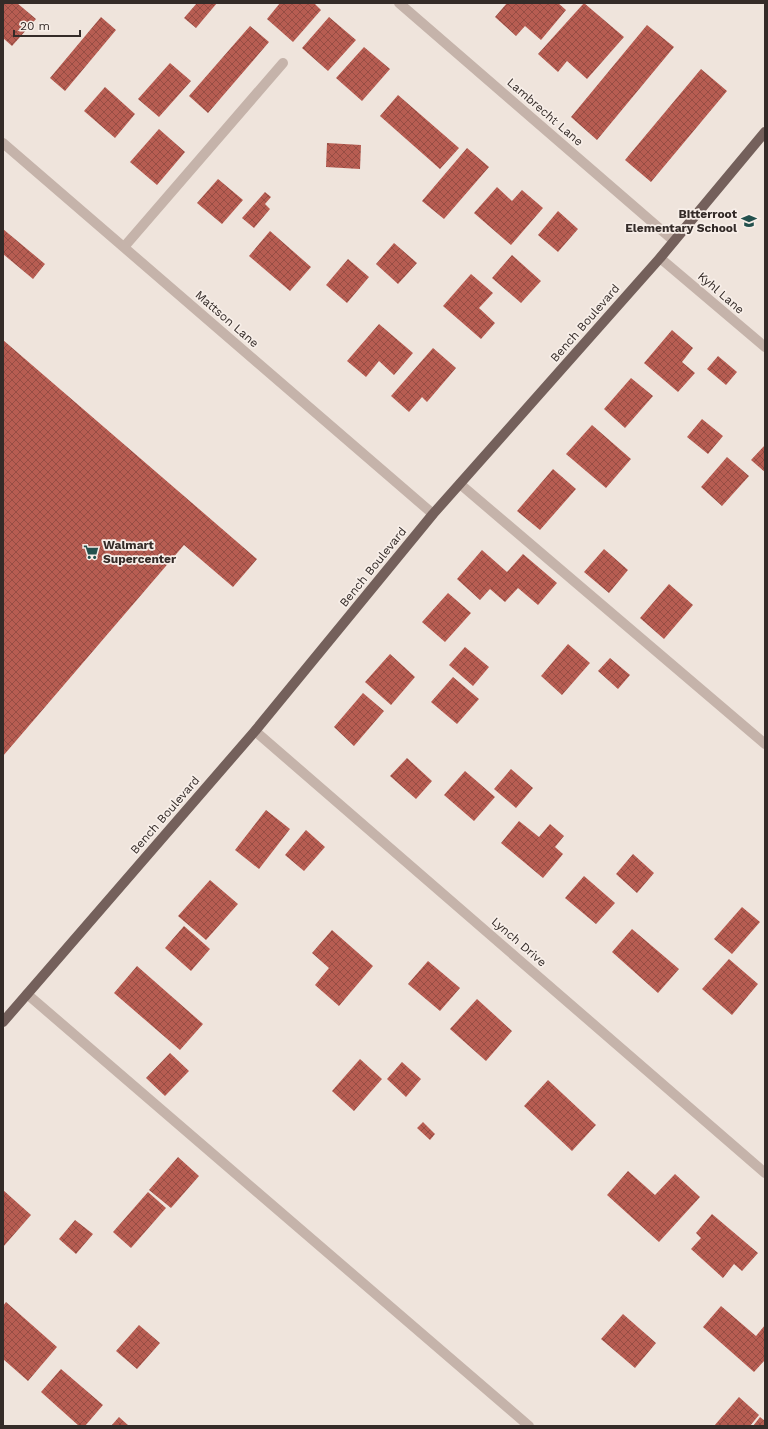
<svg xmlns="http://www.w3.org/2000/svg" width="768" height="1429" font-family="'Work Sans',sans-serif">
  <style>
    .building { fill: url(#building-cross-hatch) }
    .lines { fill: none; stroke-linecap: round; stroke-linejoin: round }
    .minor { stroke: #c5b3aa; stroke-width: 10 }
    .major { stroke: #74605b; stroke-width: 10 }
    .labels { text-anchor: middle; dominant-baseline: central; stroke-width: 3.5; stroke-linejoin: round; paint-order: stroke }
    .street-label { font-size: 12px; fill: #342b28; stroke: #f7eee8 }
    .poi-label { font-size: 12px; font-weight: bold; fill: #342b28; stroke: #f7eee8; text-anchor: end }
  </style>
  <defs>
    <pattern id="building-cross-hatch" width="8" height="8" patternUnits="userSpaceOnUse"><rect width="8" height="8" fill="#b75d52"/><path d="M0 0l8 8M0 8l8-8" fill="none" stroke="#964d44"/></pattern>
  </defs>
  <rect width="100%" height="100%" fill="#efe4dc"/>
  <path class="building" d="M 3,3 L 17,3 L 36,19 L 12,46 L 3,38 Z
    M 197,3 L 217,3 L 196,28 L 184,18 Z
    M 280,3 L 314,3 L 321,10 L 293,42 L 267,19 Z
    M 507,3 L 558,3 L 566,10 L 541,40 L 525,26 L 516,36 L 495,17 Z
    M 584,3 L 624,37 L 587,79 L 567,61 L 558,72 L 538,54 Z
    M 101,17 L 116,30 L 65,91 L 50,78 Z
    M 329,17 L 356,40 L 328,71 L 302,48 Z
    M 647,25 L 674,47 L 597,140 L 571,117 Z
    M 250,26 L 269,42 L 208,113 L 189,96 Z
    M 364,47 L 390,69 L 362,101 L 336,78 Z
    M 170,63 L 191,81 L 159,117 L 138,99 Z
    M 701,69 L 727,91 L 651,182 L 625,160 Z
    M 105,87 L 135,114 L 115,138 L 84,111 Z
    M 398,95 L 459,148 L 440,169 L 380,116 Z
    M 159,129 L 185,152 L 157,185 L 130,162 Z
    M 327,143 L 361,145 L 360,169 L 326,167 Z
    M 467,148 L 489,167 L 444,219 L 422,201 Z
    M 218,179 L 243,200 L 222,224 L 197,203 Z
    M 497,187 L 512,201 L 522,190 L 543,208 L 511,245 L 474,213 Z
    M 265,192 L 271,197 L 265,204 L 270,209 L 254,228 L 242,218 Z
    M 558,211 L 578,229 L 558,252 L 538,235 Z
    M 3,229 L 45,264 L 33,279 L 3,254 Z
    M 270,231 L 311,267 L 290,291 L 249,256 Z
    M 394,243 L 417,263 L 398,284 L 376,264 Z
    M 512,255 L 541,281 L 521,303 L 492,278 Z
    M 348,259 L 369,277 L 347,303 L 326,285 Z
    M 471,274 L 493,293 L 479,308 L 495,323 L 481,339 L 443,306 Z
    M 379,324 L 413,353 L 394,375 L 379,361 L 366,377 L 347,361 Z
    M 672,330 L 693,348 L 682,362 L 695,373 L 678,392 L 644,363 Z
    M 3,340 L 257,559 L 233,587 L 184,545 L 3,756 Z
    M 433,348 L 456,368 L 427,402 L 422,397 L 409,412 L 391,396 Z
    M 718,356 L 737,372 L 726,385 L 707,369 Z
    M 631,378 L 653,396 L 625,428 L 604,409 Z
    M 702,419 L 723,436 L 708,454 L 687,437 Z
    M 592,425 L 631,459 L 606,488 L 566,454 Z
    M 765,445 L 765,472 L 751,460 Z
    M 727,457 L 749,476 L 722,506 L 701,487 Z
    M 553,469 L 576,489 L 540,530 L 517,511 Z
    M 604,549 L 628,570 L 609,593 L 584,572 Z
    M 482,550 L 507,572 L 523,554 L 557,583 L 538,605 L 518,588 L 505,602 L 490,589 L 480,600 L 457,579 Z
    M 669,584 L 693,605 L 664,639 L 640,618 Z
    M 448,593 L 471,613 L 445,642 L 422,622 Z
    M 568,644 L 590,663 L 562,695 L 541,676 Z
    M 465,647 L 489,667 L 473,686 L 449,665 Z
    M 390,654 L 415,677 L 391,705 L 365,682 Z
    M 610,658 L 630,675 L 618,689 L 598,671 Z
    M 453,677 L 479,699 L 457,724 L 431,702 Z
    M 363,693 L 384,711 L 354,746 L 334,727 Z
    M 407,758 L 432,781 L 416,799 L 390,776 Z
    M 511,769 L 533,788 L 516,808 L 494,789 Z
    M 465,771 L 495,797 L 474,821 L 444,795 Z
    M 266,810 L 290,829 L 259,869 L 235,850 Z
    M 519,821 L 539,837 L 550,824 L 564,836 L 555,847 L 563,854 L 543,878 L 501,843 Z
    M 306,830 L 325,847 L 304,871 L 285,855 Z
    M 633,854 L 654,873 L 637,893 L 616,874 Z
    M 584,876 L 615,903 L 596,924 L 565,898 Z
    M 210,880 L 238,904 L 206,940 L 178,916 Z
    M 742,907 L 760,922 L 732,954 L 714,939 Z
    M 184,926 L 210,949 L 191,971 L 165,948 Z
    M 632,929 L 679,969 L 658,993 L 612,952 Z
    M 332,930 L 373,966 L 339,1006 L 315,985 L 329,968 L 312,953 Z
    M 729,959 L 758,984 L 732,1015 L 702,989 Z
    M 428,961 L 460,988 L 440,1011 L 408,984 Z
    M 137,966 L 203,1024 L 180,1050 L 114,993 Z
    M 477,999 L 512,1031 L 486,1061 L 450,1029 Z
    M 170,1053 L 189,1071 L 165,1096 L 146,1078 Z
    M 360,1059 L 382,1079 L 354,1111 L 332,1091 Z
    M 402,1062 L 421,1079 L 406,1097 L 387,1079 Z
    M 548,1080 L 596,1125 L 572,1151 L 524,1106 Z
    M 423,1122 L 435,1134 L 430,1140 L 417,1128 Z
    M 178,1157 L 199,1176 L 171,1208 L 149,1190 Z
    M 628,1171 L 655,1195 L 675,1174 L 700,1197 L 659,1242 L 607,1195 Z
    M 3,1190 L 31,1215 L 3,1247 Z
    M 148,1192 L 166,1208 L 131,1248 L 113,1232 Z
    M 712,1214 L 758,1253 L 742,1271 L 734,1264 L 723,1278 L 691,1249 L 701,1238 L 696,1233 Z
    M 75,1220 L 93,1234 L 76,1254 L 59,1239 Z
    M 6,1302 L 57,1347 L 28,1381 L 3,1359 L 3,1306 Z
    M 721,1306 L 756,1336 L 765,1325 L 765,1360 L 754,1372 L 703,1327 Z
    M 623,1314 L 656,1343 L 635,1368 L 601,1339 Z
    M 139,1325 L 160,1343 L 137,1369 L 116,1351 Z
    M 61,1369 L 103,1405 L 85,1426 L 79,1426 L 41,1392 Z
    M 739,1397 L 759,1415 L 750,1426 L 714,1426 Z
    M 119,1417 L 129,1426 L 111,1426 Z
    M 760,1417 L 765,1421 L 765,1426 L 753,1426 Z"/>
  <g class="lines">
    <path class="minor" d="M 399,3 L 674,241
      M 3,143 L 433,514
      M 124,247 L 283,63
      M 660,258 L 765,347
      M 460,484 L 765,744
      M 255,731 L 765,1173
      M 27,994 L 529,1426"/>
    <path class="major" d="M 3,1022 L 255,731 L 433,514 L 660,258 L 765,132"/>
  </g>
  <defs>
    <g id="school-bare" transform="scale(1.2)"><path d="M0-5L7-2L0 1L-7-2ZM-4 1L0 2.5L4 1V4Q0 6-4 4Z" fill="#23504d" stroke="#f7eee8" stroke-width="2.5" paint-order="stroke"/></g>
    <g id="supermarket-bare" transform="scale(1.2)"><path d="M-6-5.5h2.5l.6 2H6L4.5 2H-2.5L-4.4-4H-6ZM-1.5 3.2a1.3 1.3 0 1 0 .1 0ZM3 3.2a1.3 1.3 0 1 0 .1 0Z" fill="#23504d" stroke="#f7eee8" stroke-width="2.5" paint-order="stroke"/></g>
  </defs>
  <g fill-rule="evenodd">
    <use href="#school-bare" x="749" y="221"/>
    <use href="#supermarket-bare" x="91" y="552"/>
  </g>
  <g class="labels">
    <g class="street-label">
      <text transform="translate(545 112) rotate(41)">Lambrecht Lane</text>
      <text transform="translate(721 293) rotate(41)">Kyhl Lane</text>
      <text transform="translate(227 319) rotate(41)">Mattson Lane</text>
      <text transform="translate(585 323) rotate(-49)">Bench Boulevard</text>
      <text transform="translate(373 567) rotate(-51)">Bench Boulevard</text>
      <text transform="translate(165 815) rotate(-49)">Bench Boulevard</text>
      <text transform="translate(519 942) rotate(41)">Lynch Drive</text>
    </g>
    <g class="poi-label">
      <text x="737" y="214">Bitterroot<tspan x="737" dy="14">Elementary School</tspan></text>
      <text x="103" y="545" text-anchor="start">Walmart<tspan x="103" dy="14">Supercenter</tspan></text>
    </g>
  </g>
  <rect width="768" height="1429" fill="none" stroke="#342b28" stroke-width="8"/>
  <path d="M14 30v6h66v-6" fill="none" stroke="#342b28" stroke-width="2"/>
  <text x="20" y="30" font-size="12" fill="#342b28" stroke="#f7eee8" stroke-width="3" paint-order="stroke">20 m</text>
</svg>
